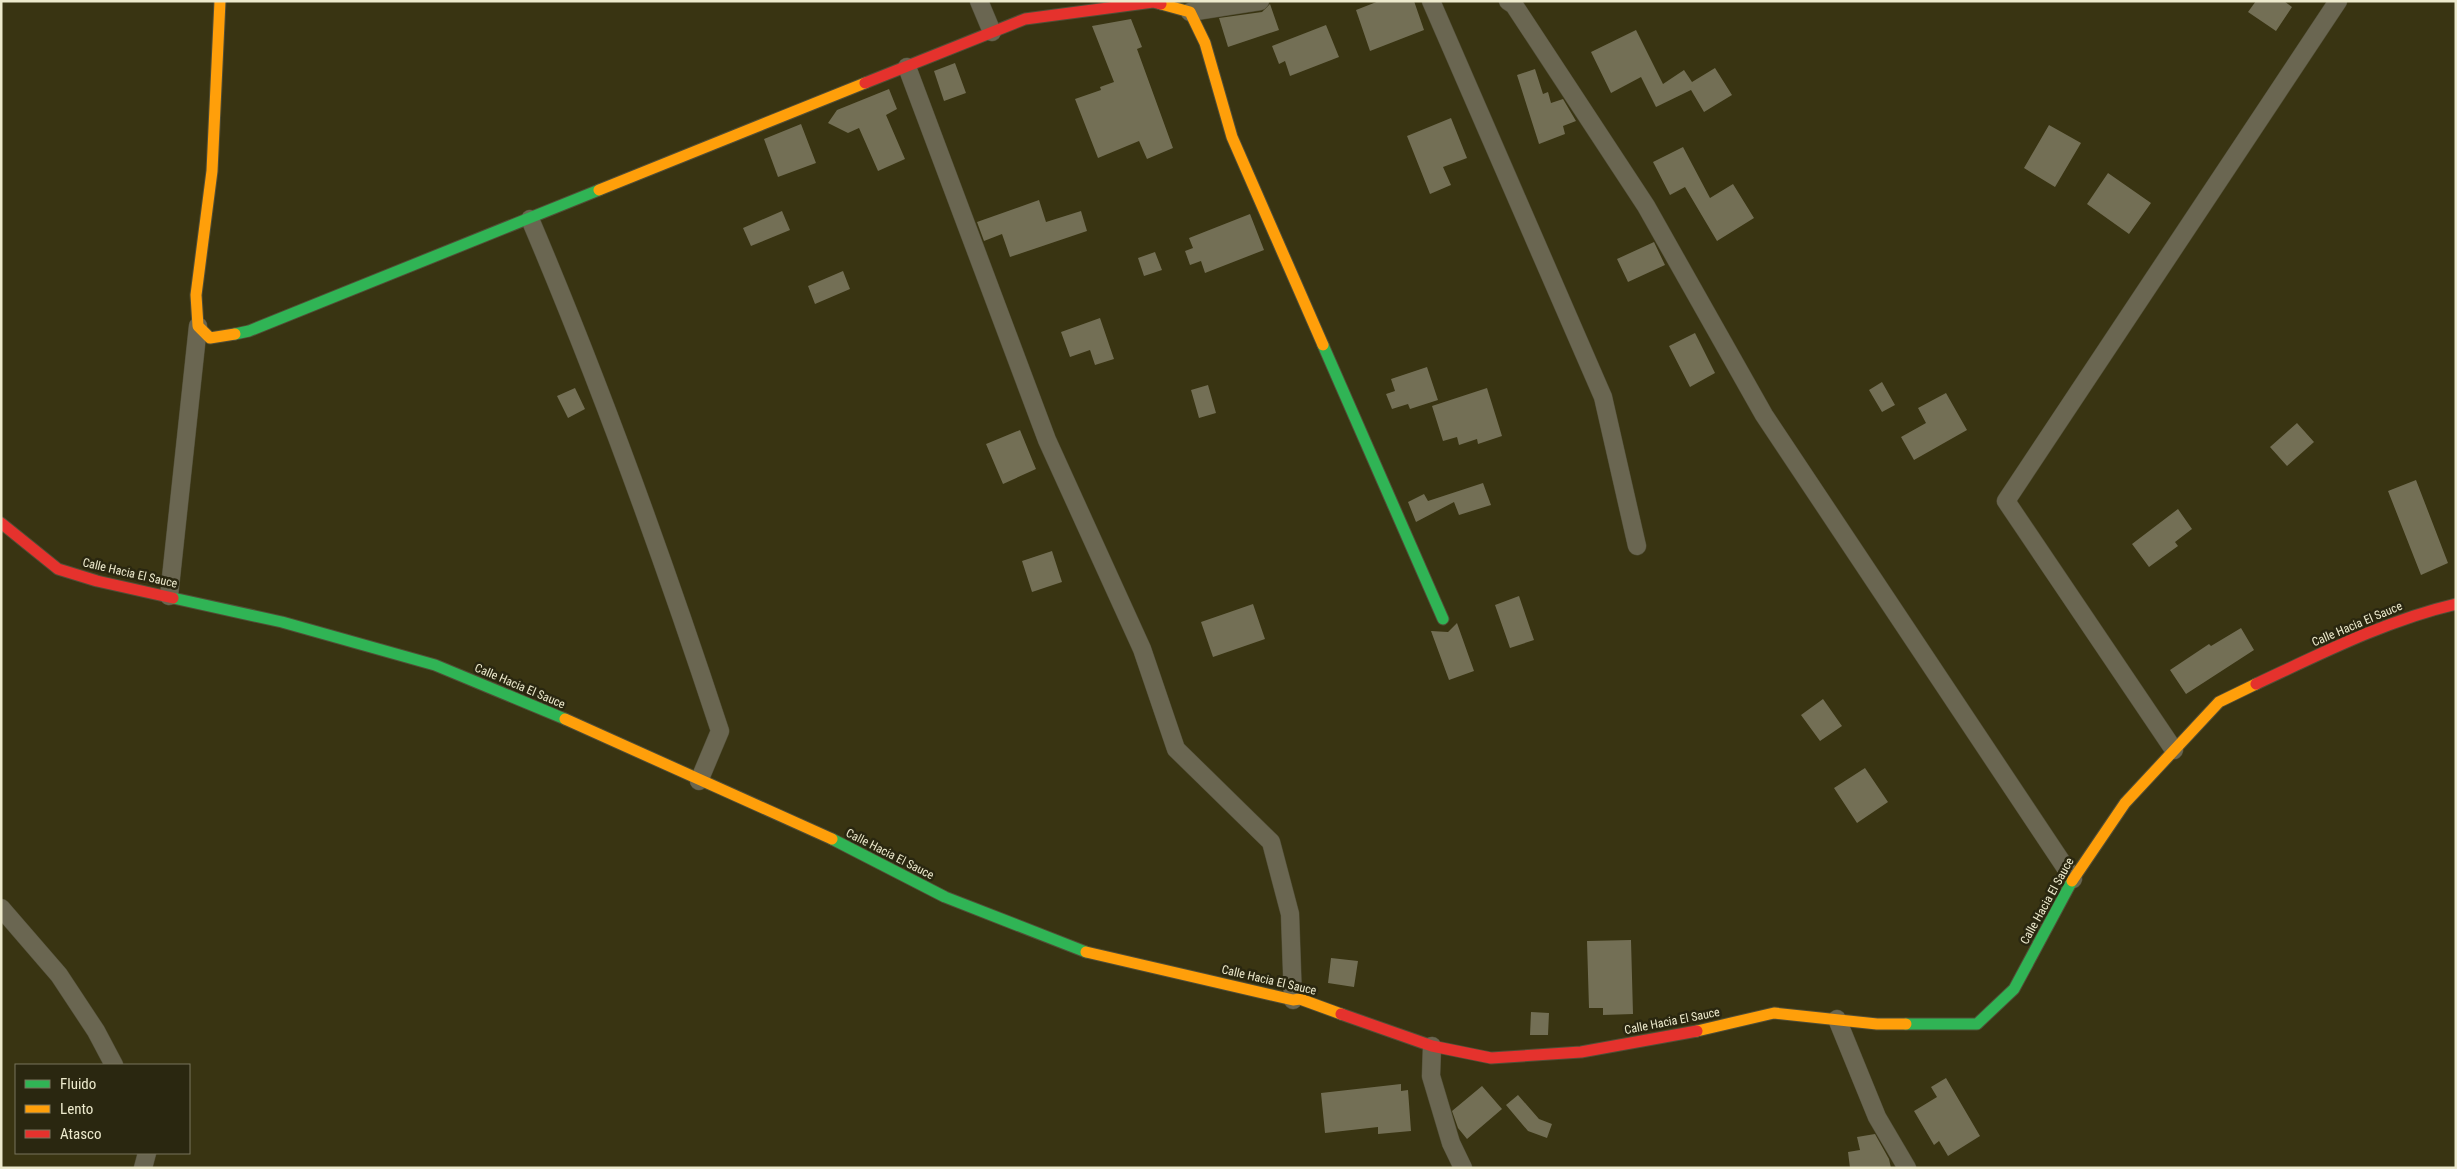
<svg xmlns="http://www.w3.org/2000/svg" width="2457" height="1169" font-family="'Roboto Condensed',sans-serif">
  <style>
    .building { fill: #736f55 }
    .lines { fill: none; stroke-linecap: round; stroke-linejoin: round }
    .street-casing { stroke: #514e36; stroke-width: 19 }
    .fast-casing { stroke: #514e36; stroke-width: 13 }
    .slow-casing { stroke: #514e36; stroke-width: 13 }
    .jam-casing { stroke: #514e36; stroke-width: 13 }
    .street { stroke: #6a6651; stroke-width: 18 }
    .fast { stroke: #30b455; stroke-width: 11 }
    .slow { stroke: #ff9f0a; stroke-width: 11 }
    .jam { stroke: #e5322d; stroke-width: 11 }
    .labels { text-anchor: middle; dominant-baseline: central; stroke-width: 5; stroke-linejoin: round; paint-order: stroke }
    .street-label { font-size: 12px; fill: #edeacd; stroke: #2a2710 }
  </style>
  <rect width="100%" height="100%" fill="#393412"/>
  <path class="building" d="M 1379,1 L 1414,1 L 1424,30 L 1370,51 L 1356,10 Z
    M 2256,1 L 2284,1 L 2292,7 L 2276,31 L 2248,12 Z
    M 1270,4 L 1279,30 L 1228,47 L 1219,18 L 1262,12 Z
    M 1131,19 L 1142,47 L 1137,49 L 1173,148 L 1147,159 L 1139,141 L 1098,158 L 1075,99 L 1101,90 L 1100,87 L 1114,82 L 1092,26 Z
    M 1326,25 L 1339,57 L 1290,76 L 1285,61 L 1279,64 L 1272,46 Z
    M 1636,30 L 1663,84 L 1684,70 L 1692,82 L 1715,68 L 1732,95 L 1704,112 L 1691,90 L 1656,107 L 1641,77 L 1611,93 L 1591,52 Z
    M 955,63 L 966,93 L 944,101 L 934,71 Z
    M 1535,69 L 1543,94 L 1548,92 L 1551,103 L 1563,99 L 1576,121 L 1563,126 L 1565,134 L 1539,144 L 1517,75 Z
    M 889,89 L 897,109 L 886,115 L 905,159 L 878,171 L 859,128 L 848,133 L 828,123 L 837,110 Z
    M 1451,118 L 1467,158 L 1443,167 L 1451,185 L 1430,194 L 1407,136 Z
    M 801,124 L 816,163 L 778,177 L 764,139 Z
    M 2049,125 L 2081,143 L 2055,187 L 2024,168 Z
    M 1683,147 L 1710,198 L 1733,184 L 1754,218 L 1717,241 L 1685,187 L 1670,195 L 1653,162 Z
    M 2108,173 L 2151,203 L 2129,234 L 2087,204 Z
    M 1039,200 L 1046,222 L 1081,211 L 1087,231 L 1010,257 L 1002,234 L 984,241 L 977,222 Z
    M 782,211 L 790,230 L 751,246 L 743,228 Z
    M 1250,214 L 1264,250 L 1205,273 L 1201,261 L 1190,265 L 1185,251 L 1193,248 L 1189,238 Z
    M 1654,242 L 1665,265 L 1628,282 L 1617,259 Z
    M 1155,252 L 1162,270 L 1144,276 L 1138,258 Z
    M 843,271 L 850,289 L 815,304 L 808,286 Z
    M 1100,318 L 1114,359 L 1095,365 L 1090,350 L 1070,357 L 1061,332 Z
    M 1695,333 L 1715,373 L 1690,387 L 1669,346 Z
    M 1427,367 L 1438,400 L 1410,409 L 1408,404 L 1392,409 L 1386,394 L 1395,391 L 1391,379 Z
    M 1882,382 L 1895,405 L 1882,412 L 1869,390 Z
    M 1208,385 L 1216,413 L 1199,418 L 1191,390 Z
    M 575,388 L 585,409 L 568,418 L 557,396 Z
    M 1487,388 L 1502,436 L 1478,444 L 1477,439 L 1459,445 L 1457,437 L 1443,441 L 1432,406 Z
    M 1946,393 L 1967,430 L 1914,460 L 1901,437 L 1926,423 L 1918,408 Z
    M 2297,423 L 2314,442 L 2287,466 L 2270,447 Z
    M 1020,430 L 1036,469 L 1003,484 L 986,444 Z
    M 2416,480 L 2448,563 L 2421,575 L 2388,491 Z
    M 1483,483 L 1491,505 L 1459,515 L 1454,502 L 1416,522 L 1408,502 L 1424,494 L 1428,501 Z
    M 2178,509 L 2192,529 L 2175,542 L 2178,546 L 2149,567 L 2132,544 Z
    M 1052,551 L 1062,582 L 1032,592 L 1022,561 Z
    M 1519,596 L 1534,640 L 1510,648 L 1495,605 Z
    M 1253,604 L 1265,639 L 1213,657 L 1201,622 Z
    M 1457,623 L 1474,671 L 1449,680 L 1431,631 L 1448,632 Z
    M 2241,628 L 2254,650 L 2186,694 L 2170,670 L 2209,644 L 2211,646 Z
    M 1823,699 L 1842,726 L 1820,741 L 1801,715 Z
    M 1865,768 L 1888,802 L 1857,823 L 1834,788 Z
    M 1631,940 L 1633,1014 L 1603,1015 L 1603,1008 L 1589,1008 L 1587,941 Z
    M 1331,958 L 1358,961 L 1354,987 L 1328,983 Z
    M 1531,1012 L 1549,1013 L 1548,1035 L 1530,1035 Z
    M 1946,1078 L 1980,1136 L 1948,1156 L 1939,1141 L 1934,1145 L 1914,1111 L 1937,1097 L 1931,1087 Z
    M 1401,1084 L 1401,1091 L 1408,1090 L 1411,1131 L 1378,1134 L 1378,1127 L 1325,1133 L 1321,1093 Z
    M 1482,1086 L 1502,1109 L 1467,1139 L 1458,1128 L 1452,1111 Z
    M 1518,1095 L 1539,1119 L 1552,1124 L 1547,1138 L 1528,1131 L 1506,1105 Z
    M 1875,1134 L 1889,1159 L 1891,1168 L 1850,1168 L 1848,1152 L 1860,1150 L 1857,1137 Z"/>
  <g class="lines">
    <g class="street-casing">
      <path id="street" d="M 979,1 L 992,32
        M 1431,1 L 1603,397 L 1637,546
        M 1508,1 L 1514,5 L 1646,206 L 1764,415 L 2073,879
        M 1190,12 L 1260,1
        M 907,67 L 1047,440 L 1142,649 L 1176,749 L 1271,842 L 1290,914 L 1293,1000
        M 530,219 C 601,386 663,558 720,731 L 699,781
        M 169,596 L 198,326
        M 2174,750 L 2006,501 L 2338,1
        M 1,908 L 59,975 L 96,1031 L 114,1065
        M 1837,1019 L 1877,1117 L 1907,1168
        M 1432,1046 L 1431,1076 L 1451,1143 L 1463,1168
        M 143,1168 L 147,1153"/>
    </g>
    <g class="fast-casing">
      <path id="fast" d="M 235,334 L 249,331 L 599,190
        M 1323,345 L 1443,619
        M 173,598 L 282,622 L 435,665 L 565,719
        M 832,839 L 945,897 L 1086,952
        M 1906,1024 L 1977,1024 L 2014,989 L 2072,881"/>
    </g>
    <g class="slow-casing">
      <path id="slow" d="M 220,1 L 212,171 L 196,295 L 198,326 L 210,338 L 235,334
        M 1161,4 L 1190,12 L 1205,43 L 1232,137 L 1323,345
        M 599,190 L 865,83
        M 565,719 L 832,839
        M 2072,881 L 2125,803 L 2219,702 L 2256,684
        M 1086,952 L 1293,1000 L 1300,999 L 1341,1014
        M 1697,1031 L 1774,1013 L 1877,1024 L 1906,1024"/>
    </g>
    <g class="jam-casing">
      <path id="jam" d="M 865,83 L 1025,19 L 1153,2 L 1161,4
        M 1,523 L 58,569 L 97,581 L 173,598
        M 2256,684 C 2320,654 2387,620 2456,604
        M 1341,1014 L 1432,1046 L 1491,1058 L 1581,1052 L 1697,1031"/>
    </g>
    <use href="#street" class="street"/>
    <use href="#fast" class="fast"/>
    <use href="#slow" class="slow"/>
    <use href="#jam" class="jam"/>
  </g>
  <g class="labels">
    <g class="street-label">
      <text transform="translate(130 573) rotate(13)">Calle Hacia El Sauce</text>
      <text transform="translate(2357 624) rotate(-23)">Calle Hacia El Sauce</text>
      <text transform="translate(520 686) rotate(23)">Calle Hacia El Sauce</text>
      <text transform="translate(890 854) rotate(27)">Calle Hacia El Sauce</text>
      <text transform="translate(2047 901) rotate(-61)">Calle Hacia El Sauce</text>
      <text transform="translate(1269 980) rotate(13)">Calle Hacia El Sauce</text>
      <text transform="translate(1672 1021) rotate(-11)">Calle Hacia El Sauce</text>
    </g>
  </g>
  <rect width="2457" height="1169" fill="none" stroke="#edeacd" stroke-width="5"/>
  <rect x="15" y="1064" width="175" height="90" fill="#2a2710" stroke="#78755c"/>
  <rect x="25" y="1080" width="25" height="8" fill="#30b455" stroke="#78755c"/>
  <text x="60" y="1089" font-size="15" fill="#edeacd">Fluido</text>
  <rect x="25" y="1105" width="25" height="8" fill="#ff9f0a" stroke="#78755c"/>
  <text x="60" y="1114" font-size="15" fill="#edeacd">Lento</text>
  <rect x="25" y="1130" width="25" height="8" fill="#e5322d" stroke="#78755c"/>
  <text x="60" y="1139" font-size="15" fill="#edeacd">Atasco</text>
</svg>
